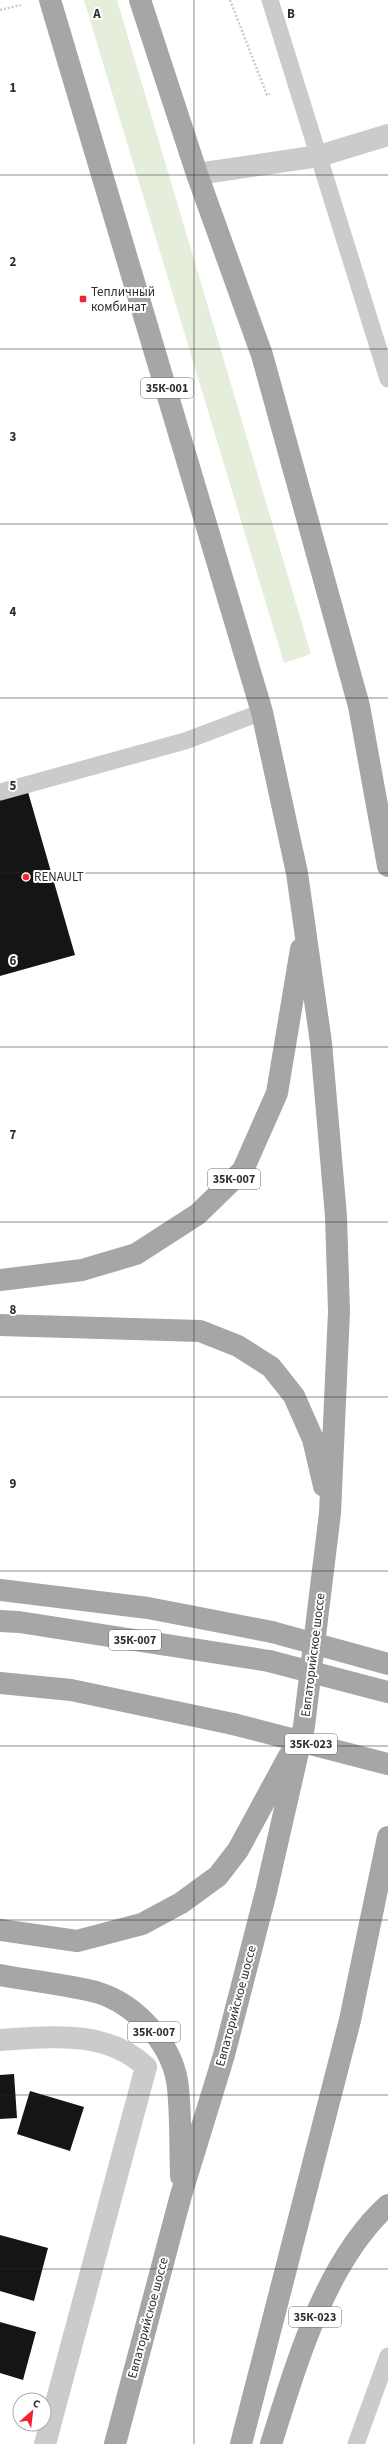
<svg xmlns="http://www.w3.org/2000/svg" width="388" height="2444" font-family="'Source Sans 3',sans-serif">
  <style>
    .green { fill: #e5eddb }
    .building { fill: #151515 }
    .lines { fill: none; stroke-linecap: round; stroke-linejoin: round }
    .path { stroke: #cbcbcb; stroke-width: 2.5; stroke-dasharray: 2 2; stroke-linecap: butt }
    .lane { stroke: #cbcbcb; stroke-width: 17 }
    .street { stroke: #cbcbcb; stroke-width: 22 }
    .primary { stroke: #a6a6a6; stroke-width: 22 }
    .primary-bridge { stroke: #a6a6a6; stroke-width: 22 }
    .grid { fill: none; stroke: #2e2e2e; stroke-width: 1; stroke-opacity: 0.55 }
    .poi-dot { fill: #f52133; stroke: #fff; stroke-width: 1.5 }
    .labels { text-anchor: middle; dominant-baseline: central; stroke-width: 4; stroke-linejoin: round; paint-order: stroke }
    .shield { fill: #fff; stroke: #6d6d6d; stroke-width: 1 }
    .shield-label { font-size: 12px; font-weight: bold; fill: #2e2e2e }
    .poi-label { font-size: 13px; fill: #2e2e2e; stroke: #fff; text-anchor: start }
    .street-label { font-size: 13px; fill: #2e2e2e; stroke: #fff }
    .grid-label { font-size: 13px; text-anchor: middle; font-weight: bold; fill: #2e2e2e; stroke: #fff; stroke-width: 4; stroke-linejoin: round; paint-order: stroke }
  </style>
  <rect width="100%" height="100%" fill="#fff"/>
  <path class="green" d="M 84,0 L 117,0 L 311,654 L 284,663 Z"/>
  <path class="building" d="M 28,792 L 75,955 L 0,976 L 0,800 Z
    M 14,2074 L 17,2118 L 0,2119 L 0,2075 Z
    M 30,2091 L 84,2107 L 70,2151 L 17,2134 Z
    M 0,2235 L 48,2248 L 34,2301 L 0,2291 Z
    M 0,2322 L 36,2332 L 23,2380 L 0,2373 Z"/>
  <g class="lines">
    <path class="path" d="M 230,0 L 267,95 L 270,94
      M 0,10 L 21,5"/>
    <path class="lane" d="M 270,0 L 388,379
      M 0,792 L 185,741 L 262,712
      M 356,2444 L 388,2356"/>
    <path class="street" d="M 197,174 L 319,156 L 388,135
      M 0,2040 C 51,2037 106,2029 146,2067 L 45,2444"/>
    <path class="primary" d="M 50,0 L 262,712 L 297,873 L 321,1043 L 336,1216 L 339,1311 L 330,1513 L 304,1726 L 266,1892 L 224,2055 L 181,2195 L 115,2444
      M 140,0 L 197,174 L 262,355 L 359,706 L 388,866
      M 0,1280 L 82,1270 L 136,1254 L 198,1214 L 243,1170 L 277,1093 L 301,949
      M 0,1325 L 200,1331 L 238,1346 L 271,1367 L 294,1396 L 313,1439 L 324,1486
      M 0,1590 L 148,1608 L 272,1632
      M 0,1621 L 19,1622 L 269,1661
      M 0,1683 L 71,1690 L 233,1724
      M 0,1930 L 77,1941 L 142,1924 L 181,1903 L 218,1876 L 238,1850 L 289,1756
      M 0,1975 C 31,1981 65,1984 96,1992 C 137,2004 174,2046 178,2088 C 181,2117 180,2147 181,2176
      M 241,2444 L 350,2020 L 388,1837
      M 271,2444 C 296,2365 325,2262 388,2205"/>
    <path class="primary-bridge" d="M 272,1632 L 388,1664
      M 269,1661 L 388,1692
      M 233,1724 L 388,1764"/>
  </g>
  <path class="grid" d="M 194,0 L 194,2444M 0,175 L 388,175M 0,349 L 388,349M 0,524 L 388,524M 0,698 L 388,698M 0,873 L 388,873M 0,1047 L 388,1047M 0,1222 L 388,1222M 0,1397 L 388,1397M 0,1571 L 388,1571M 0,1746 L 388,1746M 0,1920 L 388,1920M 0,2095 L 388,2095M 0,2269 L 388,2269"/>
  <g class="poi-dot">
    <rect x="79" y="295" width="8" height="8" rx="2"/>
    <circle cx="26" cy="877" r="4"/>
  </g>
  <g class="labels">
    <g class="shield">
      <rect x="141" y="378" width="52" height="20" rx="3"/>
      <rect x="208" y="1169" width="52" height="20" rx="3"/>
      <rect x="109" y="1630" width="52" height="20" rx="3"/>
      <rect x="285" y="1734" width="52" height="20" rx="3"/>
      <rect x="128" y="2022" width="52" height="20" rx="3"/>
      <rect x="289" y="2307" width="52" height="20" rx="3"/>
    </g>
    <g class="shield-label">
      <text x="167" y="388">35К-001</text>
      <text x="234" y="1179">35К-007</text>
      <text x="135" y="1640">35К-007</text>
      <text x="311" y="1744">35К-023</text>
      <text x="154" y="2032">35К-007</text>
      <text x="315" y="2317">35К-023</text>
    </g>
    <g class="poi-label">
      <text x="91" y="292">Тепличный<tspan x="91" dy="15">комбинат</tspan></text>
      <text x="34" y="877">RENAULT</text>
    </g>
    <g class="street-label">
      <text transform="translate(313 1655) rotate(-83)">Евпаторийское шоссе</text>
      <text transform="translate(236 2006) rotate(-75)">Евпаторийское шоссе</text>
      <text transform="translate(148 2318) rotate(-75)">Евпаторийское шоссе</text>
    </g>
  </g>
  <g class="grid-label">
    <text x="97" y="18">A</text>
    <text x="291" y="18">B</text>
    <text x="13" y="92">1</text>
    <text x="13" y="266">2</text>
    <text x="13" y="441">3</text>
    <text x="13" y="616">4</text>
    <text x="13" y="790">5</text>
    <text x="13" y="965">6</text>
    <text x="13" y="1139">7</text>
    <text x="13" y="1314">8</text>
    <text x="13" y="1488">9</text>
  </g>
  <g transform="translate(32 2412) rotate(28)"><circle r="19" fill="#ffffff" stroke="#ababab"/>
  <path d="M0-3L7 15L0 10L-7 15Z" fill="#f52133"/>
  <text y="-6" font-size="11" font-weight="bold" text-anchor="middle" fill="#2e2e2e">С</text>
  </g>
</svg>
